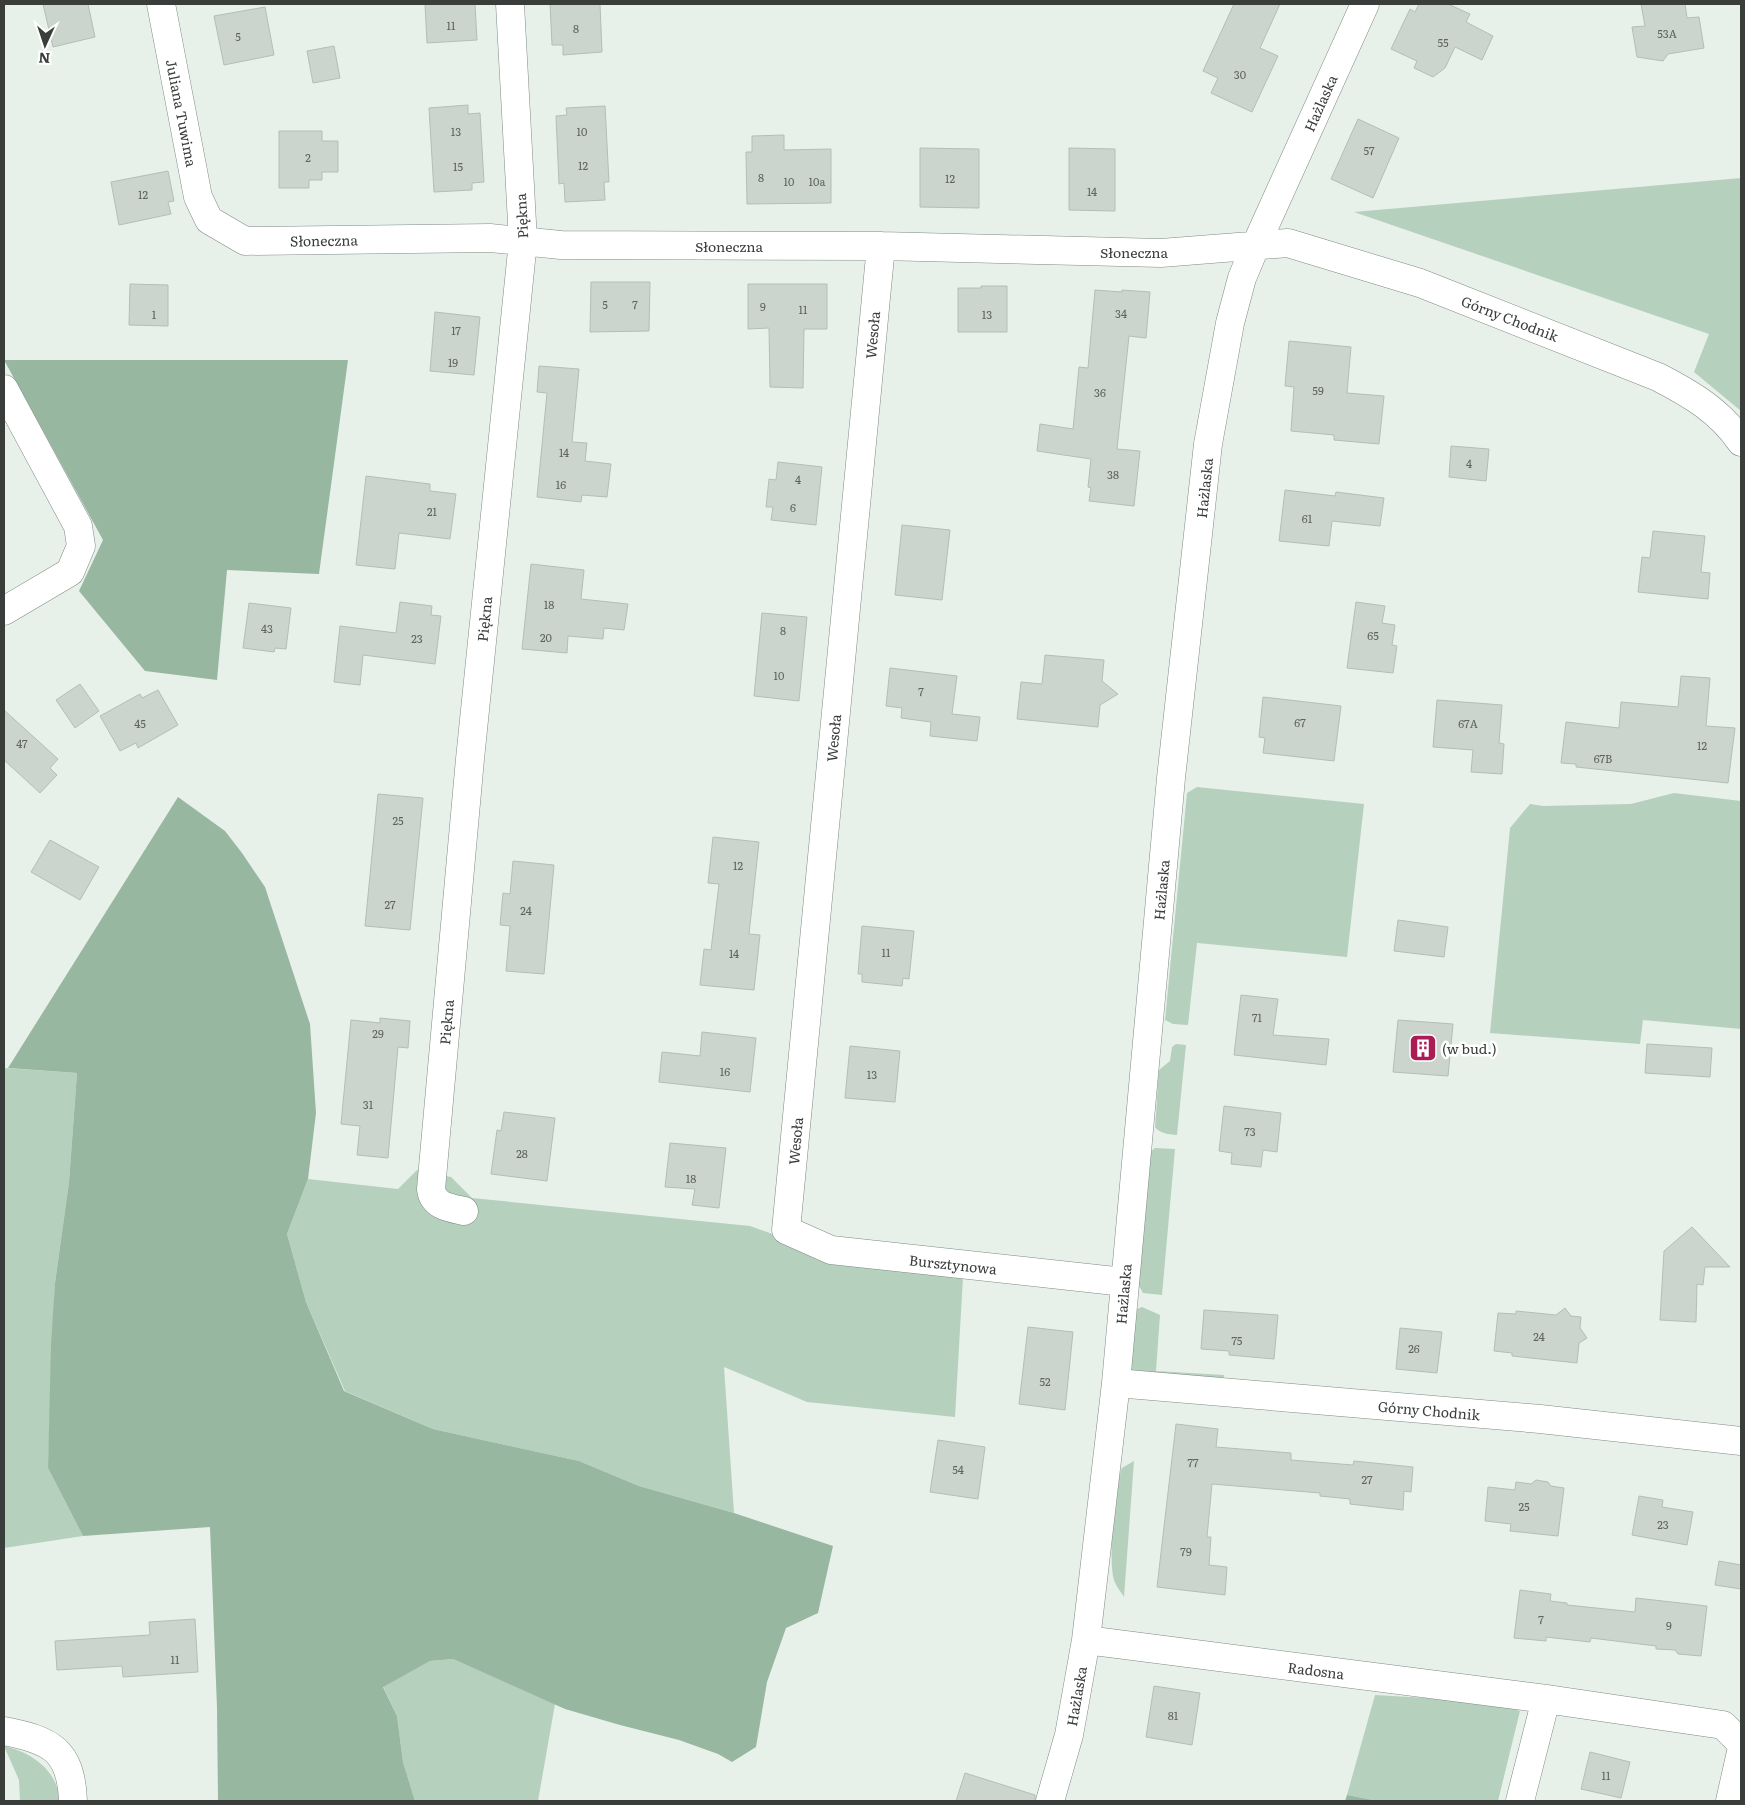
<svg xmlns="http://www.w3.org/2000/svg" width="1745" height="1805" font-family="Literata,serif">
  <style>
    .green { fill: #b5d0bd }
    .forest { fill: #98b7a1 }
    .building { fill: #cbd5cd; stroke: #b4beb7 }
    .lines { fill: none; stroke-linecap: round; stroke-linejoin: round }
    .minor-casing { stroke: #818a84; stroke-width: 29 }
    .minor { stroke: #fff; stroke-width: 28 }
    .labels { text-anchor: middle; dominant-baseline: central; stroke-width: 5; stroke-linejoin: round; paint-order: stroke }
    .number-label { font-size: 11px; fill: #5e6460 }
    .street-label { font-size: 14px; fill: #3a3e3b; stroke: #fff }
    .poi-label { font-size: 14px; fill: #3a3e3b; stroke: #fff; text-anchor: start }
  </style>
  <rect width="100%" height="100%" fill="#e7f1ea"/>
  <path class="green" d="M 1741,178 L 1741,411 L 1694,372 L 1709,334 L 1354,212 Z
    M 1197,787 L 1364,804 L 1347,957 L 1197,943 L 1188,1025 L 1173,1024 L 1165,1020 L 1187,793 Z
    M 1674,793 L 1741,801 L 1741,1029 L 1643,1020 L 1640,1044 L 1490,1033 L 1510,828 L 1530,804 L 1543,806 L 1631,804 Z
    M 1176,1044 L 1186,1045 L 1177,1135 C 1169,1134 1160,1134 1155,1127 C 1157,1107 1157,1089 1159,1070 L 1170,1061 L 1172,1047 Z
    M 4,1068 L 77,1073 L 69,1182 L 55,1283 L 48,1468 L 83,1536 L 4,1548 Z
    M 1155,1148 L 1175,1149 L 1162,1295 L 1143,1293 L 1138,1284 L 1150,1152 Z
    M 417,1170 L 451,1177 L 472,1198 L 750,1226 L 781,1237 L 963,1277 L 955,1417 L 807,1402 L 724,1367 L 734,1513 L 639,1486 L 579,1461 L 433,1429 L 345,1391 L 306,1302 L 287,1234 L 308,1179 L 398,1189 Z
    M 1142,1307 L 1160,1315 L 1156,1371 L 1224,1375 L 1222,1385 L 1133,1376 L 1128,1368 L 1135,1310 Z
    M 1134,1461 L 1124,1597 C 1121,1592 1116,1586 1114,1580 C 1108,1560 1114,1488 1122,1468 Z
    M 453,1659 L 555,1704 L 538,1801 L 415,1801 L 403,1762 L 397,1716 L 383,1686 L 430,1661 Z
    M 1375,1695 L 1496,1702 L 1520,1711 L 1498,1801 L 1378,1801 L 1347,1795 Z
    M 4,1746 C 33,1753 57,1770 60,1801 L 20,1801 L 19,1780 Z"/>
  <path class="forest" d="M 4,360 L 348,360 L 319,574 L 227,570 L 217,680 L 145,671 L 79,591 L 103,540 Z
    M 178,797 L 225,831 L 242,853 L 265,887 L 310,1024 L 316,1113 L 308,1179 L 287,1234 L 306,1302 L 344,1391 L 433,1429 L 579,1461 L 639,1486 L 734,1513 L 833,1546 L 818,1613 L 786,1628 L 767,1682 L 756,1747 L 732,1762 L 718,1754 L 679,1740 L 620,1725 L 565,1709 L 453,1659 L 430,1661 L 383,1687 L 397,1716 L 403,1762 L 415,1801 L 218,1801 L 217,1708 L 210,1527 L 83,1536 L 48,1468 L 51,1345 L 55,1283 L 69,1182 L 77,1073 L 8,1068 Z
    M 1347,1795 L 1378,1801 L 1345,1801 Z"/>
  <path class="building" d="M 43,4 L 88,4 L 95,37 L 53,47 Z
    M 425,4 L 475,4 L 477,40 L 427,43 Z
    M 550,4 L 600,4 L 602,52 L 563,55 L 563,45 L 552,45 Z
    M 1234,4 L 1280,4 L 1260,48 L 1278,56 L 1252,112 L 1211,93 L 1218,78 L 1203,71 Z
    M 1419,4 L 1448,4 L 1470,14 L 1466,22 L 1493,36 L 1482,60 L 1455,47 L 1445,68 L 1433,77 L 1414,68 L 1417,61 L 1391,49 L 1410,9 L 1415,12 Z
    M 1641,4 L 1685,4 L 1687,18 L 1699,17 L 1704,48 L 1668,54 L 1663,61 L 1637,57 L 1632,27 L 1645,26 Z
    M 265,7 L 274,55 L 224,65 L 214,16 Z
    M 334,46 L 340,78 L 313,83 L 307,51 Z
    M 468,105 L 468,114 L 480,113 L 484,182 L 472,183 L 472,190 L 434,192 L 429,108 Z
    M 605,106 L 609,182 L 604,182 L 605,200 L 565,202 L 564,183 L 559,184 L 556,116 L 567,115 L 566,108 Z
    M 1358,119 L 1399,138 L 1373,198 L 1331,179 Z
    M 279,131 L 322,131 L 322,141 L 338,141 L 338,172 L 322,172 L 322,180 L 309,180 L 309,188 L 279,188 Z
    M 784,135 L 784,150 L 831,149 L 831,203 L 747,204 L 746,152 L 752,152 L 752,136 Z
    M 920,148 L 979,149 L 979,208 L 920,207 Z
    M 1069,148 L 1115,149 L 1115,211 L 1069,210 Z
    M 168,171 L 174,201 L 168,202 L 171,214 L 119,225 L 111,182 Z
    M 591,282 L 650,282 L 649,331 L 590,332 Z
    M 130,284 L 168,285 L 168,326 L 129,325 Z
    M 748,284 L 827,284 L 827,329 L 804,329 L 803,388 L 770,387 L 769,328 L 748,329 Z
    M 981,286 L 1007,286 L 1007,332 L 958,332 L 958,288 L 981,288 Z
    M 1095,290 L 1122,292 L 1122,290 L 1150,292 L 1146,338 L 1129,336 L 1117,449 L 1140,451 L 1134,506 L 1089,501 L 1091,488 L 1088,487 L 1091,459 L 1037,451 L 1040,424 L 1073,429 L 1079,367 L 1088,368 Z
    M 435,312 L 480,317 L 474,375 L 430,371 Z
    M 1289,341 L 1351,347 L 1347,393 L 1384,396 L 1379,444 L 1334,440 L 1334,435 L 1291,431 L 1294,387 L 1285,386 Z
    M 539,366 L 579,369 L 572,442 L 587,443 L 585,461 L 611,464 L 607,497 L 582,495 L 581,502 L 537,497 L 547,393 L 537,392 Z
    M 1451,446 L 1489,449 L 1486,481 L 1449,477 Z
    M 778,462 L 822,467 L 816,525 L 771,520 L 773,507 L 766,507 L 769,479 L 776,480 Z
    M 366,476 L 430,484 L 430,491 L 456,494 L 450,539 L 399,533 L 395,569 L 356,565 Z
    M 1285,490 L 1335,496 L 1336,492 L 1384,498 L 1380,526 L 1332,521 L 1329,546 L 1279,541 Z
    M 902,525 L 950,530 L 942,600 L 895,595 Z
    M 1653,531 L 1705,536 L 1701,572 L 1710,573 L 1708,599 L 1638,592 L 1642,557 L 1650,558 Z
    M 531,564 L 584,570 L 581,599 L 628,604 L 624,630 L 604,628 L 603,639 L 568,636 L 567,653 L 522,649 Z
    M 400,602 L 432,606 L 431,615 L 441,616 L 435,664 L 363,655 L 360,685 L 334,682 L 340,626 L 396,633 Z
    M 1356,602 L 1385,606 L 1382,623 L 1395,625 L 1392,645 L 1397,646 L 1393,673 L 1347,668 Z
    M 249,603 L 291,608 L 286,649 L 275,648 L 274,652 L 243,648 Z
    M 762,613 L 807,617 L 799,701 L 754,696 Z
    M 1045,655 L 1104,660 L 1102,681 L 1118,694 L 1100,705 L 1098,727 L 1017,719 L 1021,682 L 1042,684 Z
    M 890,668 L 957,676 L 952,714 L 980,717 L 977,741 L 930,736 L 931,722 L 901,718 L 902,708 L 886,706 Z
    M 1681,676 L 1710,678 L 1706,726 L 1735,728 L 1728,783 L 1576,767 L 1576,764 L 1561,763 L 1566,722 L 1619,728 L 1621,702 L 1678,707 Z
    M 80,684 L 99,711 L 75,728 L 56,700 Z
    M 158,690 L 178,725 L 138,748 L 136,743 L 120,751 L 100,716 L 140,694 L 142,698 Z
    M 1263,697 L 1341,706 L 1334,761 L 1263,753 L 1265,738 L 1259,737 Z
    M 1437,700 L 1502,705 L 1499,743 L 1504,744 L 1502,774 L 1471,772 L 1473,750 L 1433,747 Z
    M 4,710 L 58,759 L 50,768 L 57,775 L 40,793 L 4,760 Z
    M 378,794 L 423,798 L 410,930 L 365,926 Z
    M 713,837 L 759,842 L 749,934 L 760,935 L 754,990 L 700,985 L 704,949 L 711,950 L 719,884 L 708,883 Z
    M 50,840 L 99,867 L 80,900 L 31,872 Z
    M 513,861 L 554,865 L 544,974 L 506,971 L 510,926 L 500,925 L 503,893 L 510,894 Z
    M 1398,920 L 1448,927 L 1444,957 L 1394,951 Z
    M 862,926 L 914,931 L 909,979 L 903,978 L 902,986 L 862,982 L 862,974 L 858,974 Z
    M 1241,995 L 1278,999 L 1273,1035 L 1329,1039 L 1326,1065 L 1234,1055 Z
    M 380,1018 L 410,1021 L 408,1048 L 398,1047 L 388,1158 L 357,1155 L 360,1126 L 341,1124 L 351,1020 L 380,1023 Z
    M 1398,1020 L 1453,1024 L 1448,1076 L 1393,1072 Z
    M 702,1032 L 756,1038 L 750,1092 L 659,1082 L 662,1052 L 700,1056 Z
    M 1647,1044 L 1712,1048 L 1710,1077 L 1645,1073 Z
    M 850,1046 L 900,1051 L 895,1102 L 845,1098 Z
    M 1224,1106 L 1281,1113 L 1277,1152 L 1263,1150 L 1261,1167 L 1231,1164 L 1232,1153 L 1219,1151 Z
    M 504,1112 L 555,1118 L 547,1181 L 491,1174 L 497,1130 L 501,1131 Z
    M 670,1143 L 726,1148 L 719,1208 L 692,1205 L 695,1189 L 665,1187 Z
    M 1692,1227 L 1730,1267 L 1705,1267 L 1703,1285 L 1697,1284 L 1696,1322 L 1660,1320 L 1664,1251 Z
    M 1565,1308 L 1571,1316 L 1581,1317 L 1580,1328 L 1587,1338 L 1579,1343 L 1577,1363 L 1512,1356 L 1512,1353 L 1494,1351 L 1498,1313 L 1516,1314 L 1516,1311 L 1556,1315 Z
    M 1204,1310 L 1278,1315 L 1274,1359 L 1229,1355 L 1229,1351 L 1201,1349 Z
    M 1028,1327 L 1073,1332 L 1065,1410 L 1019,1404 Z
    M 1400,1328 L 1442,1332 L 1437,1373 L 1396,1369 Z
    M 1176,1424 L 1218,1429 L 1216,1447 L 1291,1453 L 1291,1460 L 1353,1465 L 1354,1461 L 1413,1467 L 1411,1492 L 1404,1491 L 1403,1510 L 1350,1504 L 1350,1499 L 1320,1496 L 1320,1493 L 1212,1484 L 1207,1537 L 1211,1537 L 1209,1565 L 1227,1567 L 1225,1595 L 1157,1587 Z
    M 938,1440 L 985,1447 L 978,1499 L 930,1492 Z
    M 1536,1480 L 1548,1482 L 1551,1486 L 1564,1488 L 1558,1536 L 1510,1531 L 1511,1524 L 1485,1521 L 1488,1487 L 1515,1490 L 1516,1482 L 1531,1484 Z
    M 1639,1496 L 1663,1500 L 1662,1507 L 1693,1512 L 1687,1545 L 1632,1535 Z
    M 1719,1561 L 1741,1565 L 1741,1589 L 1715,1585 Z
    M 1520,1590 L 1551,1594 L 1550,1601 L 1567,1603 L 1567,1605 L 1635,1612 L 1636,1598 L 1707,1606 L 1701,1656 L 1678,1654 L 1675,1650 L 1656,1649 L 1656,1646 L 1591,1638 L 1590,1642 L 1546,1637 L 1546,1641 L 1514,1638 Z
    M 195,1619 L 198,1672 L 123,1677 L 122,1666 L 57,1670 L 55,1641 L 150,1635 L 149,1622 Z
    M 1154,1686 L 1200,1693 L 1192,1745 L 1146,1737 Z
    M 1590,1752 L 1630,1762 L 1621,1798 L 1581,1789 Z
    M 965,1773 L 1035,1795 L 1035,1801 L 956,1801 Z"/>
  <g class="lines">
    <g class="minor-casing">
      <path id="minor" d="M 161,4 L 198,197 L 209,220 L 245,241 L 490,238 L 561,245 L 881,246 L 1161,253 L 1288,243 L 1420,283 L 1658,377 C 1691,394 1720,411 1741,442
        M 881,246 L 786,1230 L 831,1250 L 1124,1282
        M 4,389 L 78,526 L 81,546 L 70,572 L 4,611
        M 464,1211 C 450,1208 433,1206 431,1189 L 470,759 L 523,241 L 510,4
        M 1116,1383 L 1540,1419 L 1741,1441
        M 1086,1640 L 1546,1699 L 1723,1725 L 1741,1743
        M 4,1731 C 51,1740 71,1750 73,1801
        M 1050,1801 L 1069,1735 L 1086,1640 L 1116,1383 L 1171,778 L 1208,444 L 1230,323 L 1242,278 L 1255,247 L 1365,4
        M 1520,1801 L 1546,1699
        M 1730,1801 L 1741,1752"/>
    </g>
    <use href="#minor" class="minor"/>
  </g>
  <defs>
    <g id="building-square" transform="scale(1.4375)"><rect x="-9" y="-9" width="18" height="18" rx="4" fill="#ac1c54" stroke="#fff"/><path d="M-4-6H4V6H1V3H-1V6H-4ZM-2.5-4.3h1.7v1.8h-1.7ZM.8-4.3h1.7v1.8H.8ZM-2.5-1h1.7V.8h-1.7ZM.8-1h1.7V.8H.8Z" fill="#fff"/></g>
  </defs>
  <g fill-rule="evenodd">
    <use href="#building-square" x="1423" y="1048"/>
  </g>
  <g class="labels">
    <g class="number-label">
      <text x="451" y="25">11</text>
      <text x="576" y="28">8</text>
      <text x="1667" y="33">53A</text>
      <text x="238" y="36">5</text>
      <text x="1443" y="42">55</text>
      <text x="1240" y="74">30</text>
      <text x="456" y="131">13</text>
      <text x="582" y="131">10</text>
      <text x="1369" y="150">57</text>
      <text x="308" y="157">2</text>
      <text x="583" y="165">12</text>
      <text x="458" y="166">15</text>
      <text x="761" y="177">8</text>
      <text x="950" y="178">12</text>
      <text x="789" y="181">10</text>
      <text x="817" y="181">10a</text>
      <text x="1092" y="191">14</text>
      <text x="143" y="194">12</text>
      <text x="605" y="304">5</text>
      <text x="635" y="304">7</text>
      <text x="763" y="306">9</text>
      <text x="803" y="309">11</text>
      <text x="1121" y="313">34</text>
      <text x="154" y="314">1</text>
      <text x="987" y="314">13</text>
      <text x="456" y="330">17</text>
      <text x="453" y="362">19</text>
      <text x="1318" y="390">59</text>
      <text x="1100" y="392">36</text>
      <text x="564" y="452">14</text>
      <text x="1469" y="463">4</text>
      <text x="1113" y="474">38</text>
      <text x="798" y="479">4</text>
      <text x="561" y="484">16</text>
      <text x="793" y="507">6</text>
      <text x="432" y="511">21</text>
      <text x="1307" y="518">61</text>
      <text x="549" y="604">18</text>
      <text x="267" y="628">43</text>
      <text x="783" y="630">8</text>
      <text x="1373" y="635">65</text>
      <text x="546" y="637">20</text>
      <text x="417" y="638">23</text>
      <text x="779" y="675">10</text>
      <text x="921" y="691">7</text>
      <text x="1300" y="722">67</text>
      <text x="140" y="723">45</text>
      <text x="1468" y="723">67A</text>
      <text x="22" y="743">47</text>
      <text x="1702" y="745">12</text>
      <text x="1603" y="758">67B</text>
      <text x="398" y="820">25</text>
      <text x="738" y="865">12</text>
      <text x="390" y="904">27</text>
      <text x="526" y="910">24</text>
      <text x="886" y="952">11</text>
      <text x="734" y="953">14</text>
      <text x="1257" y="1017">71</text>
      <text x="378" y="1033">29</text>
      <text x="725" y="1071">16</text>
      <text x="872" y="1074">13</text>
      <text x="368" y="1104">31</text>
      <text x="1250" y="1131">73</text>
      <text x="522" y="1153">28</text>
      <text x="691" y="1178">18</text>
      <text x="1539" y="1336">24</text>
      <text x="1237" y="1340">75</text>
      <text x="1414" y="1348">26</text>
      <text x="1045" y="1381">52</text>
      <text x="1193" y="1462">77</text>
      <text x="958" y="1469">54</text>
      <text x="1367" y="1479">27</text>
      <text x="1524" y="1506">25</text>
      <text x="1663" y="1524">23</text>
      <text x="1186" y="1551">79</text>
      <text x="1541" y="1619">7</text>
      <text x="1669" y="1625">9</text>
      <text x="175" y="1659">11</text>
      <text x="1173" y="1715">81</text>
      <text x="1606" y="1775">11</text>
    </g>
    <g class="street-label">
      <text transform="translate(1320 103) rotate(-66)">Hażlaska</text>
      <text transform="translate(182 113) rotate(79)">Juliana Tuwima</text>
      <text transform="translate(521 216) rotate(-93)">Piękna</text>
      <text transform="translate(324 240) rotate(-1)">Słoneczna</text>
      <text x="729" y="246">Słoneczna</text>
      <text x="1134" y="252">Słoneczna</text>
      <text transform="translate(1510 318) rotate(21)">Górny Chodnik</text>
      <text transform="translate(872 335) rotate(-85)">Wesoła</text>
      <text transform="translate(1204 488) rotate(-84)">Hażlaska</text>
      <text transform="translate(484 619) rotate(-84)">Piękna</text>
      <text transform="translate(833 738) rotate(-85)">Wesoła</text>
      <text transform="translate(1161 890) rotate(-85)">Hażlaska</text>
      <text transform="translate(446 1022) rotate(-85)">Piękna</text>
      <text transform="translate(795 1141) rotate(-85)">Wesoła</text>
      <text transform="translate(953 1264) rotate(6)">Bursztynowa</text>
      <text transform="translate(1123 1294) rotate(-85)">Hażlaska</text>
      <text transform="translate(1429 1410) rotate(5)">Górny Chodnik</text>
      <text transform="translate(1316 1670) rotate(7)">Radosna</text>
      <text transform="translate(1076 1696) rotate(-80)">Hażlaska</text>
    </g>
    <g class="poi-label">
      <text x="1442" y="1048">(w bud.)</text>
    </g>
  </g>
  <rect width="1745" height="1805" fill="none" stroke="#3a3e3b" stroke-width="10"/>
  <g transform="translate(45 45) rotate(183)" stroke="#ffffff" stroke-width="4" paint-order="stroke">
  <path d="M0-4L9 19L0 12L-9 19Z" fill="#3a3e3b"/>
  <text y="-8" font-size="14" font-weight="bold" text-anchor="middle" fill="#3a3e3b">N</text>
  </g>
</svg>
